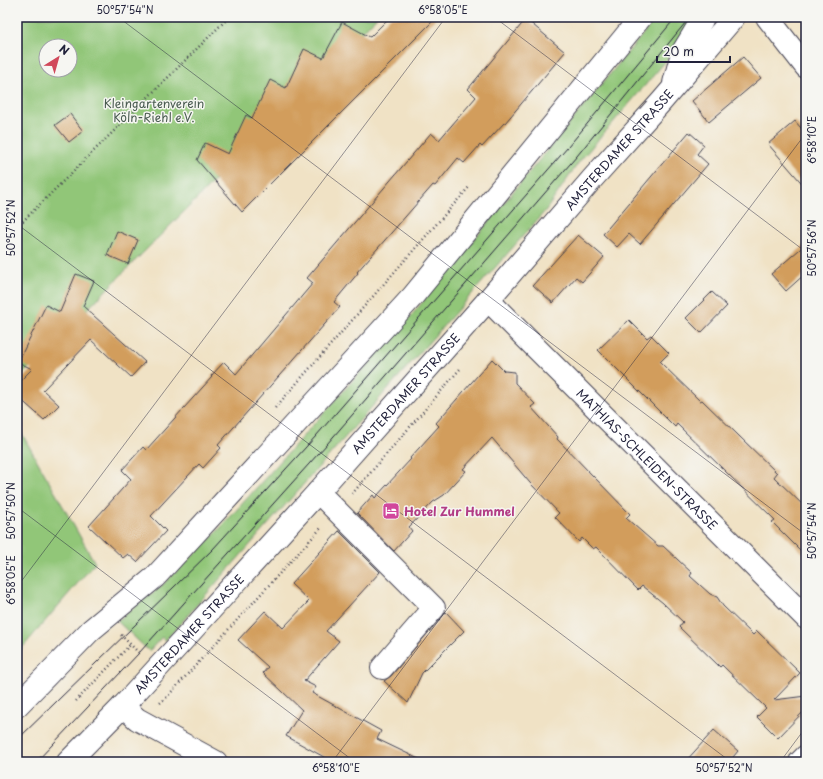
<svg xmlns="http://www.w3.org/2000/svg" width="823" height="779" font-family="'Playpen Sans',sans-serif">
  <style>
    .green { fill: #91c678; stroke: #5a745a; fill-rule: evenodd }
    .building { fill: #d29d5b }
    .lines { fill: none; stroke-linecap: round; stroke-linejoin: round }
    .minor-casing { stroke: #413f50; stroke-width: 24 }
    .major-casing { stroke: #413f50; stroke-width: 24 }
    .path { stroke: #413f50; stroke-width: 2.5; stroke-dasharray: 1 3; stroke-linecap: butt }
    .minor { stroke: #fff; stroke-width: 22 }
    .major { stroke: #fff; stroke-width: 22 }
    .tram { stroke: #22223b; stroke-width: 1 }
    .ticks { fill: none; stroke: #22223b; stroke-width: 1; stroke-opacity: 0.45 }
    .labels { text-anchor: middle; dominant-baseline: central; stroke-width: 3; stroke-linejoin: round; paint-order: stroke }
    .park-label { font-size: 12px; fill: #495b50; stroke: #f6f6f2 }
    .street-label { font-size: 12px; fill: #22223b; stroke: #f6f6f2 }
    .hotel-label { font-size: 12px; font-weight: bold; fill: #b23c85; stroke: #f6f6f2; text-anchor: start }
    .neatline { fill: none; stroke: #22223b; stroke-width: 1.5 }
    .ticks-label { font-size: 10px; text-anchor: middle; fill: #22223b }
  </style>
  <rect width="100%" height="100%" fill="#f6f6f2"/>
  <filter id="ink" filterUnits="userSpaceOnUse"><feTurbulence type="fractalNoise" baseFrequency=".025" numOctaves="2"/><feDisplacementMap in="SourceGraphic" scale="8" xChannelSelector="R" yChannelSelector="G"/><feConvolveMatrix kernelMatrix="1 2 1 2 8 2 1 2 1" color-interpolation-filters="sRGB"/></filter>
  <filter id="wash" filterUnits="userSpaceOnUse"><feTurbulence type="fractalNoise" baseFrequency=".012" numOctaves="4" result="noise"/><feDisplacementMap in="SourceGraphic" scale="16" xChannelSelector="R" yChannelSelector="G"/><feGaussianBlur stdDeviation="0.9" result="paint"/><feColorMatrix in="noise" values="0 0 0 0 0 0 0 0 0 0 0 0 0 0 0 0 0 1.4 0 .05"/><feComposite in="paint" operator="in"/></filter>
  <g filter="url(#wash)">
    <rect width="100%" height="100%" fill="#f0e2c5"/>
    <path class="green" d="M 17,17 L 377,17 L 17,380 ZM 46,46 L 70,46 L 70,70 L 46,70 Z
      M 657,17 L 690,17 L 691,32 L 579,162 L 546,210 L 165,641 L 162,637 L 149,651 L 117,621 L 160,587 L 214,535 L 411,316 Z
      M 17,425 L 95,563 L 17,654 Z"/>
    <g id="blocks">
      <path class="building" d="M 390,17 L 437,17 L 242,212 L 197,160 L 205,143 L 228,154 L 246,115 L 252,118 L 270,80 L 286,88 L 304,49 L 323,58 L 342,22 L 370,37 Z
        M 526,19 L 565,52 L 505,123 L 504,123 L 482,147 L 480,145 L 464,163 L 458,158 L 435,186 L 433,185 L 357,272 L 358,273 L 334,302 L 340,307 L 218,445 L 221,448 L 203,468 L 199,464 L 151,516 L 166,531 L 137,562 L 128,554 L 123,558 L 89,526 L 131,479 L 122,470 L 143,447 L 146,450 L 212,377 L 211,376 L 224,362 L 236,374 L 313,283 L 307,278 L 431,133 L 439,140 L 476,97 L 468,89 Z
        M 743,57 L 761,78 L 709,122 L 692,101 Z
        M 70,114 L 83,131 L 69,142 L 55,125 Z
        M 795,121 L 806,134 L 806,188 L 768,144 Z
        M 689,132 L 704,145 L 697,154 L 708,164 L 640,244 L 629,234 L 617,247 L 603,234 Z
        M 117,231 L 138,240 L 128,264 L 107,255 Z
        M 578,235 L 604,257 L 582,282 L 576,277 L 553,303 L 533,285 Z
        M 806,244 L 806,273 L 786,291 L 771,274 Z
        M 76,274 L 94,281 L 83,306 L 145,362 L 131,377 L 91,340 L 43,390 L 59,405 L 44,420 L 17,396 L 17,384 L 32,369 L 18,362 L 46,305 L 60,312 Z
        M 712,292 L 727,306 L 701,333 L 686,318 Z
        M 629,320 L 647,338 L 651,335 L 669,353 L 660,362 L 700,401 L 702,400 L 777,473 L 774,477 L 806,508 L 806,556 L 772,522 L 775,520 L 677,424 L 675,427 L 598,350 Z
        M 492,359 L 504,371 L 515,372 L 515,383 L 535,404 L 531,407 L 558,437 L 557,439 L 630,514 L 626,518 L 658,546 L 663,546 L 692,573 L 690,576 L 710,594 L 717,597 L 723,606 L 753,635 L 757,631 L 800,673 L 774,700 L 806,696 L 806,709 L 778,738 L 757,717 L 766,708 L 722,665 L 720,667 L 679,627 L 683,622 L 663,603 L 642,586 L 638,590 L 596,547 L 593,549 L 582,538 L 579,542 L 555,517 L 559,513 L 530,483 L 492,438 L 463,469 L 466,471 L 444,495 L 433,502 L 409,527 L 412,531 L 394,551 L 357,513 L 373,495 L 375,498 L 411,459 L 410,458 L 439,426 L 436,423 Z
        M 339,531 L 380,572 L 326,631 L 339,641 L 304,681 L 316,687 L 312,693 L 381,731 L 377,739 L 425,762 L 333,762 L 286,736 L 302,710 L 263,673 L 268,667 L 238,640 L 265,611 L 283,628 L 309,601 L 291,584 Z
        M 446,612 L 464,631 L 422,673 L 408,703 L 384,681 L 391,676 Z
        M 714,730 L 738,751 L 729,762 L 685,762 Z"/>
    </g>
  </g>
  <g filter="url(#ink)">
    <use href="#blocks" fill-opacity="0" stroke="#413f50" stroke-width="1"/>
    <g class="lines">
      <g class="minor-casing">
        <g id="minor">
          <path d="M 767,17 L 806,67"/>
          <path id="s1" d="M 488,300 L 806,618"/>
          <path d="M 318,492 L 434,608 L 382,668"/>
          <path d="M 123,706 L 137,719 L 216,762"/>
          <path d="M 800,762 L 806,756"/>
        </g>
      </g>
      <g class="major-casing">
        <g id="major">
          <path d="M 674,83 L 682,53 L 702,20 L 702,17"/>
          <path d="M 17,706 L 91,630 L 155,577 L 413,296 L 641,17"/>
          <path id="s2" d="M 68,762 L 123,706 L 318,492 L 488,300 L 593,178 L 662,101 L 734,17"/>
        </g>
      </g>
      <path class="path" d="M 17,23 L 23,17
        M 17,227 L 229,17
        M 275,408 L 470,186
        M 352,494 L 460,369
        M 121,635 L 140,654
        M 76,701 L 130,645
        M 160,703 L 165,699 L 322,527"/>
      <use href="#minor" class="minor"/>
      <use href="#major" class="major"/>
      <path class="tram" d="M 17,740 L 213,549 L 316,436 L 568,147 L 676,17
        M 36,762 L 139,653 L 327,444 L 577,156 L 690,17"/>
    </g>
  </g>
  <path class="ticks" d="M 118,17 L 806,535M 494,17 L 806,252M 17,224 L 731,762M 17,507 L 355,762M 17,587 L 446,17M 332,762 L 806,133M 780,762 L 806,727"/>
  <defs>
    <g id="hotel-square" transform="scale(0.9)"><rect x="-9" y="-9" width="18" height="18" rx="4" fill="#d1479c" stroke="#f6f6f2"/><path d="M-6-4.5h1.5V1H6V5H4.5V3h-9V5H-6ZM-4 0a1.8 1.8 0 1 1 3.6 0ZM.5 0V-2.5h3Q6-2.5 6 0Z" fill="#fff"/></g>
  </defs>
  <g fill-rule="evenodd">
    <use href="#hotel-square" x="391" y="511"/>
  </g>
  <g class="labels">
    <g class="park-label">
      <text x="154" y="103">Kleingartenverein<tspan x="154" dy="14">Köln-Riehl e.V.</tspan></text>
    </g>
    <g class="street-label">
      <text stroke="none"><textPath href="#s2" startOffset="824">AMSTERDAMER STRASSE</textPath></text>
      <text stroke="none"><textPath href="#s2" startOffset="500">AMSTERDAMER STRASSE</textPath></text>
      <text stroke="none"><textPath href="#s1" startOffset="225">MATHIAS-SCHLEIDEN-STRASSE</textPath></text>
      <text stroke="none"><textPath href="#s2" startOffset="176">AMSTERDAMER STRASSE</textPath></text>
    </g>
    <g class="hotel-label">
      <text x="404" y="511">Hotel Zur Hummel</text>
    </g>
  </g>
  <rect width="823" height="779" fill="none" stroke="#f6f6f2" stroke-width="44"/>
  <g transform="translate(58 58) rotate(37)"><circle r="19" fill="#f6f6f2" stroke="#a1a1a9"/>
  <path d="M0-3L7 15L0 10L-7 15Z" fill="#d1495b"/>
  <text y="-6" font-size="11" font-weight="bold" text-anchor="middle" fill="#22223b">N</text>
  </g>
  <path d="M657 56v6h73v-6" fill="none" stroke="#22223b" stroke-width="2"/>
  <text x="663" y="56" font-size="12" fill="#22223b" stroke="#f6f6f2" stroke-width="3" paint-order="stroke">20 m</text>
  <rect x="22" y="22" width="779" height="735" class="neatline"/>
  <g class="ticks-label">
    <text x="125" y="14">50°57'54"N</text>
    <text x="443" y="14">6°58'05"E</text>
    <text transform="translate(812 140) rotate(-90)" y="4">6°58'10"E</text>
    <text transform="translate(11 228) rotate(-90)" y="4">50°57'52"N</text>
    <text transform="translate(812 248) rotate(-90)" y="4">50°57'56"N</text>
    <text transform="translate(11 511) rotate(-90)" y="4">50°57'50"N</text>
    <text transform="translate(812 531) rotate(-90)" y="4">50°57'54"N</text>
    <text transform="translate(11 580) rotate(-90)" y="4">6°58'05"E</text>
    <text x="336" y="772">6°58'10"E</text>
    <text x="724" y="772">50°57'52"N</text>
  </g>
</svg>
